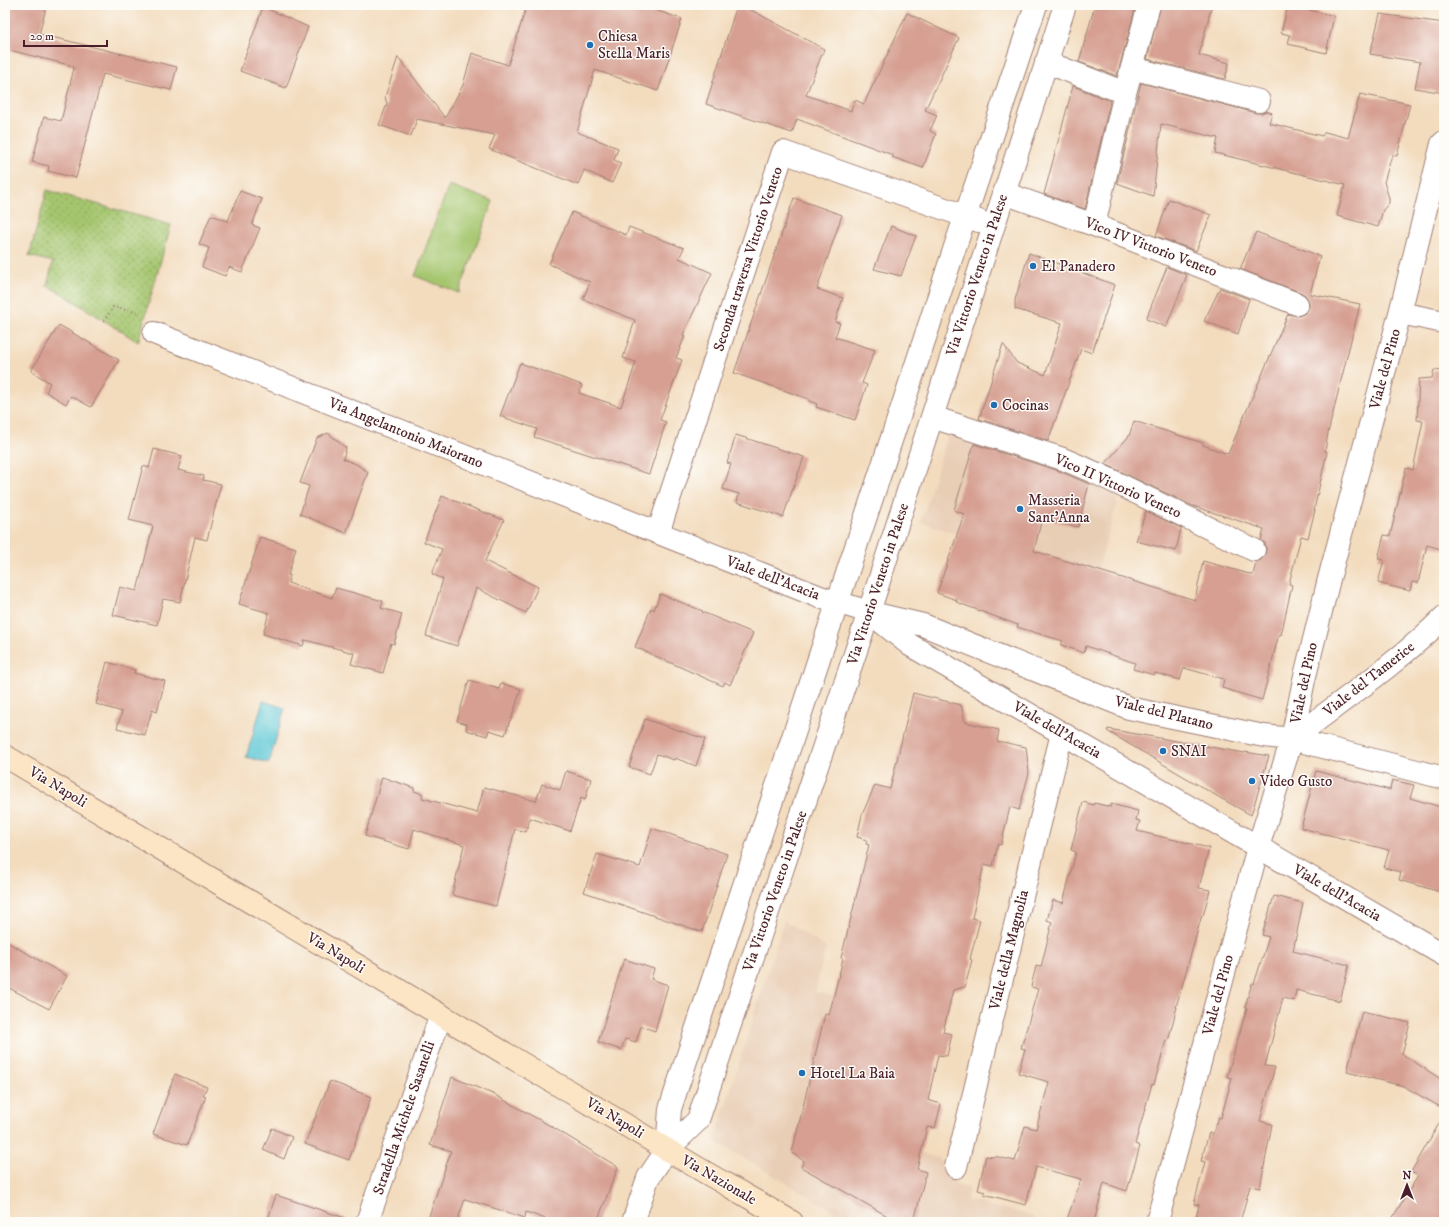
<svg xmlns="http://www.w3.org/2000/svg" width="1449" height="1227" font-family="'IM FELL DW Pica',serif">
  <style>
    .built { fill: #e9ceb6 }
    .garden { fill: url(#garden-dots); stroke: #78724c }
    .pitch { fill: #a5c66e; stroke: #78724c }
    .water { fill: #5cc7d6; stroke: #537380 }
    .building { fill: #d69f91 }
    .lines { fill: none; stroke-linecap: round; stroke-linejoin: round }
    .street-casing { stroke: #9e7e74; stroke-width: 24 }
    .secondary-casing { stroke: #9e7e74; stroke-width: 24 }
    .path { stroke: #9e7e74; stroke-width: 2.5; stroke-dasharray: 1 3; stroke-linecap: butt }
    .street { stroke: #fff; stroke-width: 22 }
    .secondary { stroke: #fce5c4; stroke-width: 22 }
    .poi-dot { fill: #1f6fb2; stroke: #fdfcf7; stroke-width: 1.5 }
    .labels { text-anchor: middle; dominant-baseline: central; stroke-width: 3; stroke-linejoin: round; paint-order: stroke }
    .poi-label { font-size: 15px; fill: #4a1f2b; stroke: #fdfcf7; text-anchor: start }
    .street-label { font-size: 15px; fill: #4a1f2b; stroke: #fdfcf7 }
  </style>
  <defs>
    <pattern id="garden-dots" width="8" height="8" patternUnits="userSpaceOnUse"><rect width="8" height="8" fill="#a5c66e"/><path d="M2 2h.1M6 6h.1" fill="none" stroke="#88a05b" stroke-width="1.8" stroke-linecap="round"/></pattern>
  </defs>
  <rect width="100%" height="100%" fill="#fdfcf7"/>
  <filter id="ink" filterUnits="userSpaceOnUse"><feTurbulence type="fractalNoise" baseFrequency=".025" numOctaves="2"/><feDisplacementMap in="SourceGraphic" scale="8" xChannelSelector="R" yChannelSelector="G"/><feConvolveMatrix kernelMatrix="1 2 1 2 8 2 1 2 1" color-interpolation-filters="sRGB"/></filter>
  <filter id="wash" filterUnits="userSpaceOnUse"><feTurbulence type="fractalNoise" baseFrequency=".012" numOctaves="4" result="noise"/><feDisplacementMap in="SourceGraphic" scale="16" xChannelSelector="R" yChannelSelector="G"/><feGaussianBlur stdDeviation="0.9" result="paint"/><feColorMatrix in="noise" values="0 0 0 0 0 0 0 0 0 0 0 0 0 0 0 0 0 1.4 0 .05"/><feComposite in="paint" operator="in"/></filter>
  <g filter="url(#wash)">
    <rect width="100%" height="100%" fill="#f3dcbe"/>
    <path class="built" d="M 949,431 L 1053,467 L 1119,496 L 1095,580 L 921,522 Z
      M 784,920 L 826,948 L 815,992 L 884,1009 L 854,1137 L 939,1158 L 957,1185 L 969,1188 L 967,1200 L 1034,1216 L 1033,1222 L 853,1222 L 714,1141 Z"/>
    <path class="garden" d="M 47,190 L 171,225 L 138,342 L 61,293 L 47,286 L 53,262 L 29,256 Z"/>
    <path class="pitch" d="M 449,185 L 493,201 L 459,293 L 415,276 Z"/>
    <path class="water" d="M 263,701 L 285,708 L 269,763 L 246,757 Z"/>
    <g id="blocks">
      <path class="building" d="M 5,5 L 47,5 L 39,34 L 177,67 L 171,90 L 103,74 L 76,178 L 48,171 L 49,166 L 32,162 L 44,117 L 61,121 L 74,68 L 73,66 L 5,49 Z
        M 527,5 L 657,5 L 655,10 L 682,19 L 658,91 L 595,70 L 577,132 L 618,148 L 614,160 L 621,163 L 612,183 L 584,170 L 578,185 L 489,149 L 495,135 L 417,119 L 411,136 L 379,125 L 387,104 L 385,97 L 398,57 L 445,118 L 463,85 L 472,53 L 508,65 Z
        M 737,5 L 742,5 L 824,49 L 806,95 L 851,111 L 855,100 L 864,104 L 907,13 L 959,38 L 925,110 L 937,115 L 930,131 L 936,134 L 923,168 L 892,157 L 893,155 L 797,119 L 792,133 L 706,104 Z
        M 1095,5 L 1136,5 L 1117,76 L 1079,62 Z
        M 1161,5 L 1212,5 L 1199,55 L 1229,63 L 1225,79 L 1147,59 Z
        M 1288,5 L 1334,16 L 1326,53 L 1288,44 L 1290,35 L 1281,33 Z
        M 263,7 L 308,27 L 286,88 L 240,71 Z
        M 1380,14 L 1444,23 L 1444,93 L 1415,88 L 1420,62 L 1370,54 Z
        M 1141,83 L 1256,113 L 1262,113 L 1266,111 L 1272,113 L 1269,123 L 1322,136 L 1325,132 L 1348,138 L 1360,94 L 1410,104 L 1397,156 L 1392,155 L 1384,182 L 1389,198 L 1389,203 L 1383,210 L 1378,227 L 1337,216 L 1345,185 L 1215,153 L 1218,138 L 1161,124 L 1153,196 L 1117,183 Z
        M 1073,86 L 1110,101 L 1085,209 L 1044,194 Z
        M 240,191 L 262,199 L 252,225 L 260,228 L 242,272 L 229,267 L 225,276 L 202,267 L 209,248 L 199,244 L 211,215 L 228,221 Z
        M 794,198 L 842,215 L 817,289 L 843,298 L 835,322 L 840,323 L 835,337 L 875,350 L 862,383 L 867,385 L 855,420 L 816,407 L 817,404 L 809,401 L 809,399 L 734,373 Z
        M 1169,199 L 1211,215 L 1196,251 L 1156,236 Z
        M 572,212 L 626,235 L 629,227 L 684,248 L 679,258 L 712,273 L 683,335 L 685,336 L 676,358 L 682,360 L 660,420 L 666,422 L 649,474 L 534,437 L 537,429 L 500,416 L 520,363 L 582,385 L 579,393 L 621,407 L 636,362 L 623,358 L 635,320 L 583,299 L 590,282 L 549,264 Z
        M 891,226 L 916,236 L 901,276 L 874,269 Z
        M 1256,232 L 1320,256 L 1310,294 L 1360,304 L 1328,433 L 1325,451 L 1327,452 L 1314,510 L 1315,510 L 1308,538 L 1301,536 L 1289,584 L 1292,585 L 1281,635 L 1279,634 L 1262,700 L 1222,688 L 1224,679 L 1184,668 L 1180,680 L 1155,673 L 1154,675 L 1133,669 L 1135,663 L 1086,646 L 1084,653 L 1061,645 L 1063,641 L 1017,627 L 1018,625 L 956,602 L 957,600 L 937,593 L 964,514 L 954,510 L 974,444 L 1059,471 L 1089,484 L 1078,527 L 1042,518 L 1034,551 L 1195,600 L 1203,561 L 1253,575 L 1256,562 L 1261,560 L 1265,555 L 1266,549 L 1265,543 L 1261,540 L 1264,529 L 1193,506 L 1105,464 L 1129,436 L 1134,421 L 1203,443 L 1203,445 L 1228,454 L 1288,314 L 1299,316 L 1305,313 L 1309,308 L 1309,302 L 1306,296 L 1302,293 L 1240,269 Z
        M 1029,253 L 1115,285 L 1092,353 L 1081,349 L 1048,441 L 979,419 L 1003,344 L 1017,363 L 1045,375 L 1062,323 L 1015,309 L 1015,300 Z
        M 1167,267 L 1187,275 L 1166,327 L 1146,319 Z
        M 1220,288 L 1249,299 L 1238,334 L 1204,321 Z
        M 59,325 L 119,360 L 91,407 L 71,396 L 66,404 L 46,392 L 50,383 L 31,371 Z
        M 1434,370 L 1444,371 L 1444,550 L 1427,545 L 1418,583 L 1412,582 L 1410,591 L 1378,583 L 1384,560 L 1378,559 L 1384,535 L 1390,536 L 1406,468 L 1413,470 L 1423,421 L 1417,420 L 1419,379 L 1432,378 Z
        M 328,433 L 346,448 L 343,459 L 356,464 L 368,472 L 346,533 L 300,514 L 309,486 L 300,483 L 317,438 Z
        M 736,435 L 804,457 L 783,517 L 737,502 L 739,494 L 723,489 L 731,464 L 727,463 Z
        M 154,449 L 182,456 L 178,470 L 204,476 L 203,480 L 221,484 L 207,540 L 195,537 L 180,602 L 163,599 L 157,625 L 113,615 L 120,587 L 137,591 L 153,526 L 129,520 L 143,466 L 149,468 Z
        M 442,496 L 504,520 L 485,561 L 538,587 L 526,613 L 476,588 L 457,646 L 426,636 L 443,579 L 432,574 L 442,549 L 424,542 Z
        M 1146,511 L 1181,528 L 1176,551 L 1136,541 Z
        M 260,537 L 296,548 L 288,575 L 290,575 L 288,583 L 332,598 L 336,588 L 383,601 L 381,608 L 402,614 L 394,644 L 391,643 L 383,673 L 351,664 L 354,653 L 305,640 L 303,646 L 263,634 L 269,613 L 239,604 Z
        M 660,594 L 703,611 L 702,612 L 753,633 L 730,685 L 725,682 L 723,686 L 635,647 L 651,608 L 654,610 Z
        M 107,662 L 135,670 L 134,673 L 165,681 L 157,712 L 152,710 L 145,735 L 117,728 L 122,712 L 96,704 Z
        M 469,680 L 499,689 L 501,683 L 521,689 L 511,720 L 510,720 L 505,735 L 489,730 L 487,736 L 466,730 L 467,724 L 457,721 Z
        M 913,693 L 961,705 L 965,722 L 999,730 L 997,741 L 1026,747 L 1029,773 L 1019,810 L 1010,807 L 1001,845 L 998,844 L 993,866 L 984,864 L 972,918 L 980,920 L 970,959 L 972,960 L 965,987 L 953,990 L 943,1032 L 952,1034 L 947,1056 L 938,1055 L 928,1100 L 941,1104 L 935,1128 L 927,1127 L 917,1169 L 926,1172 L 914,1222 L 898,1222 L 801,1167 L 804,1161 L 792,1153 L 825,1014 L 829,1015 L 843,959 L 841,958 L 869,845 L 866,844 L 867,840 L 857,837 L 862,815 L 875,785 L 890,789 Z
        M 645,719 L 705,739 L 696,766 L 675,758 L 674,760 L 657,754 L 650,774 L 629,767 Z
        M 1108,729 L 1245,753 L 1245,752 L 1269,756 L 1251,815 L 1222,799 L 1107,731 Z
        M 566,771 L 591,779 L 585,800 L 581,798 L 570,831 L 530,818 L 526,832 L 515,829 L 496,906 L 452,895 L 464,845 L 414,829 L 409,849 L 365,836 L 382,777 L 414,788 L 414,791 L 423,794 L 422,798 L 477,813 L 484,787 L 536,801 L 542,784 L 560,790 Z
        M 1316,771 L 1390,790 L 1392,780 L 1414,785 L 1410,798 L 1444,808 L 1444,893 L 1399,880 L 1401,872 L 1384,868 L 1389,850 L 1301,828 Z
        M 1083,802 L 1094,805 L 1094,803 L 1111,807 L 1111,804 L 1138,811 L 1136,820 L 1140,821 L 1137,831 L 1209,848 L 1199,888 L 1210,890 L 1203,916 L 1202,915 L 1176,1007 L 1177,1007 L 1168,1041 L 1166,1040 L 1154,1085 L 1152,1084 L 1135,1144 L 1140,1146 L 1127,1191 L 1104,1183 L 1094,1222 L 1066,1222 L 1081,1179 L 1036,1167 L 1026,1205 L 984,1194 L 985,1192 L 978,1190 L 986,1156 L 993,1157 L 994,1156 L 1015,1161 L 1025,1126 L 1036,1129 L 1049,1082 L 1018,1073 L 1025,1049 L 1021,1048 L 1038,989 L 1031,987 L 1036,966 L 1041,967 L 1052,922 L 1047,920 L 1053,900 L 1063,903 L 1076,852 L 1071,850 Z
        M 652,828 L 727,854 L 702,932 L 584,892 L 597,854 L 640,867 Z
        M 1274,896 L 1303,903 L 1293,951 L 1349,965 L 1340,1001 L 1296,990 L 1294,1001 L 1283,998 L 1265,1066 L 1275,1067 L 1260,1121 L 1272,1124 L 1260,1188 L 1250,1186 L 1240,1222 L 1195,1222 L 1199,1205 L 1194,1204 L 1205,1162 L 1201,1161 L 1209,1133 L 1213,1134 L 1219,1117 L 1221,1118 L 1232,1078 L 1227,1077 L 1247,1008 L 1245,1007 L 1252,983 L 1254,984 L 1269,937 L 1262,935 Z
        M 5,941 L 67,976 L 49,1009 L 5,986 Z
        M 624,959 L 654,969 L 651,979 L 668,985 L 655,1031 L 641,1026 L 636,1042 L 625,1039 L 621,1050 L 598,1042 Z
        M 1362,1011 L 1410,1023 L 1402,1054 L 1444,1081 L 1444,1109 L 1403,1086 L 1347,1072 Z
        M 175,1074 L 207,1087 L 203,1095 L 206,1096 L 187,1145 L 153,1134 Z
        M 452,1077 L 495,1095 L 554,1128 L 618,1167 L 597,1222 L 554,1222 L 526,1212 L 525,1218 L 465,1199 L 457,1222 L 427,1222 L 451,1151 L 430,1145 Z
        M 330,1081 L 371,1097 L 349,1160 L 305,1144 Z
        M 1444,1115 L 1444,1222 L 1390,1222 L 1418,1176 L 1411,1172 Z
        M 272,1128 L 292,1137 L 284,1159 L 263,1150 Z
        M 276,1195 L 345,1218 L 344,1222 L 267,1222 Z"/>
    </g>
  </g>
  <g filter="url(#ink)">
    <use href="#blocks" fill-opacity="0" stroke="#9e7e74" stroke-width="1"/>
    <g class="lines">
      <g class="street-casing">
        <path id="street" d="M 1046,62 L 1125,93
          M 1132,68 L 1259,101
          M 1004,193 L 1094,225 L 1297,304
          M 1094,225 L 1125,93 L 1149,5
          M 1400,313 L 1444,322
          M 154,333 L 820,597 L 869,612 L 910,645 L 1444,955
          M 932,417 L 1063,459 L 1098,474 L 1254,550
          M 658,533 L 783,152 L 979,221
          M 876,614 L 923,625 L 1129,708 L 1264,736 L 1292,739 L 1444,778
          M 1292,739 C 1343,700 1399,662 1444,617
          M 667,1150 L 670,1109 L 956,244 L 1036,5
          M 956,1167 L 1062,733
          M 367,1222 L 441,1015
          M 633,1222 L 648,1178 L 667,1150 L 698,1120 L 869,612 L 1065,5
          M 1157,1222 L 1258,847 L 1292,739 L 1304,680 L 1329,579 L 1400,313 L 1442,144 L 1444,142"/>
      </g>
      <g class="secondary-casing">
        <path id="secondary" d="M 5,756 L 708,1174 L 792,1222"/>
      </g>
      <path class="path" d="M 104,321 L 113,307 L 140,313"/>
      <use href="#street" class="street"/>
      <use href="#secondary" class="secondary"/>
    </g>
  </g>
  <g class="poi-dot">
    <circle cx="590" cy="45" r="4"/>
    <circle cx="1033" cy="266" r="4"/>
    <circle cx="994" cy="405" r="4"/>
    <circle cx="1020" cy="509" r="4"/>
    <circle cx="1163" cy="751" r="4"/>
    <circle cx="1252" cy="781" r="4"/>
    <circle cx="802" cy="1073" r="4"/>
  </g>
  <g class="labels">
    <g class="poi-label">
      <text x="598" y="36">Chiesa<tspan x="598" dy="17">Stella Maris</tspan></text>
      <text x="1041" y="266">El Panadero</text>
      <text x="1002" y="405">Cocinas</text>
      <text x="1028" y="500">Masseria<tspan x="1028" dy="17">Sant’Anna</tspan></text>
      <text x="1171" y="751">SNAI</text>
      <text x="1260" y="781">Video Gusto</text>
      <text x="810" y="1073">Hotel La Baia</text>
    </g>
    <g class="street-label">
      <text transform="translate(1151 247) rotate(21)">Vico IV Vittorio Veneto</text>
      <text transform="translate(748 259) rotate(-72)">Seconda traversa Vittorio Veneto</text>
      <text transform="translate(977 275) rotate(-72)">Via Vittorio Veneto in Palese</text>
      <text transform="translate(1385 369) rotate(-75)">Viale del Pino</text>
      <text transform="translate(406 433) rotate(22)">Via Angelantonio Maiorano</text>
      <text transform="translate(1118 486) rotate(24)">Vico II Vittorio Veneto</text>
      <text transform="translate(773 578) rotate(21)">Viale dell'Acacia</text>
      <text transform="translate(878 584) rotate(-72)">Via Vittorio Veneto in Palese</text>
      <text transform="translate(1369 679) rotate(-38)">Viale del Tamerice</text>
      <text transform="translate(1304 683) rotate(-78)">Viale del Pino</text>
      <text transform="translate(1164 713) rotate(14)">Viale del Platano</text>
      <text transform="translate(1057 730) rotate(30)">Viale dell'Acacia</text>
      <text transform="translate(58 787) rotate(31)">Via Napoli</text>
      <text transform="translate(775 891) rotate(-71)">Via Vittorio Veneto in Palese</text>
      <text transform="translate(1337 893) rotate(30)">Viale dell'Acacia</text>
      <text transform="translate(1009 950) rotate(-76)">Viale della Magnolia</text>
      <text transform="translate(336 953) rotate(31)">Via Napoli</text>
      <text transform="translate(1218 995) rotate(-75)">Viale del Pino</text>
      <text transform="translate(404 1118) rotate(-71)">Stradella Michele Sasanelli</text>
      <text transform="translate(615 1118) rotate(31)">Via Napoli</text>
      <text transform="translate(719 1180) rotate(30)">Via Nazionale</text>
    </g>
  </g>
  <rect width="1449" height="1227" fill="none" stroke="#fdfcf7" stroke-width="20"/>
  <g transform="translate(1407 1185)" stroke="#fdfcf7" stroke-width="3" paint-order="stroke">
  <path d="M0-3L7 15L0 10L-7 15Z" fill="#4a1f2b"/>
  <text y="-6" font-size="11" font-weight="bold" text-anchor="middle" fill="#4a1f2b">N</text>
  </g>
  <path d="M24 40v6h83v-6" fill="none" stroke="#4a1f2b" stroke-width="2"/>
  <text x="30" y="40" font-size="12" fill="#4a1f2b" stroke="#fdfcf7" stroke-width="3" paint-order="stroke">20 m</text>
</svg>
